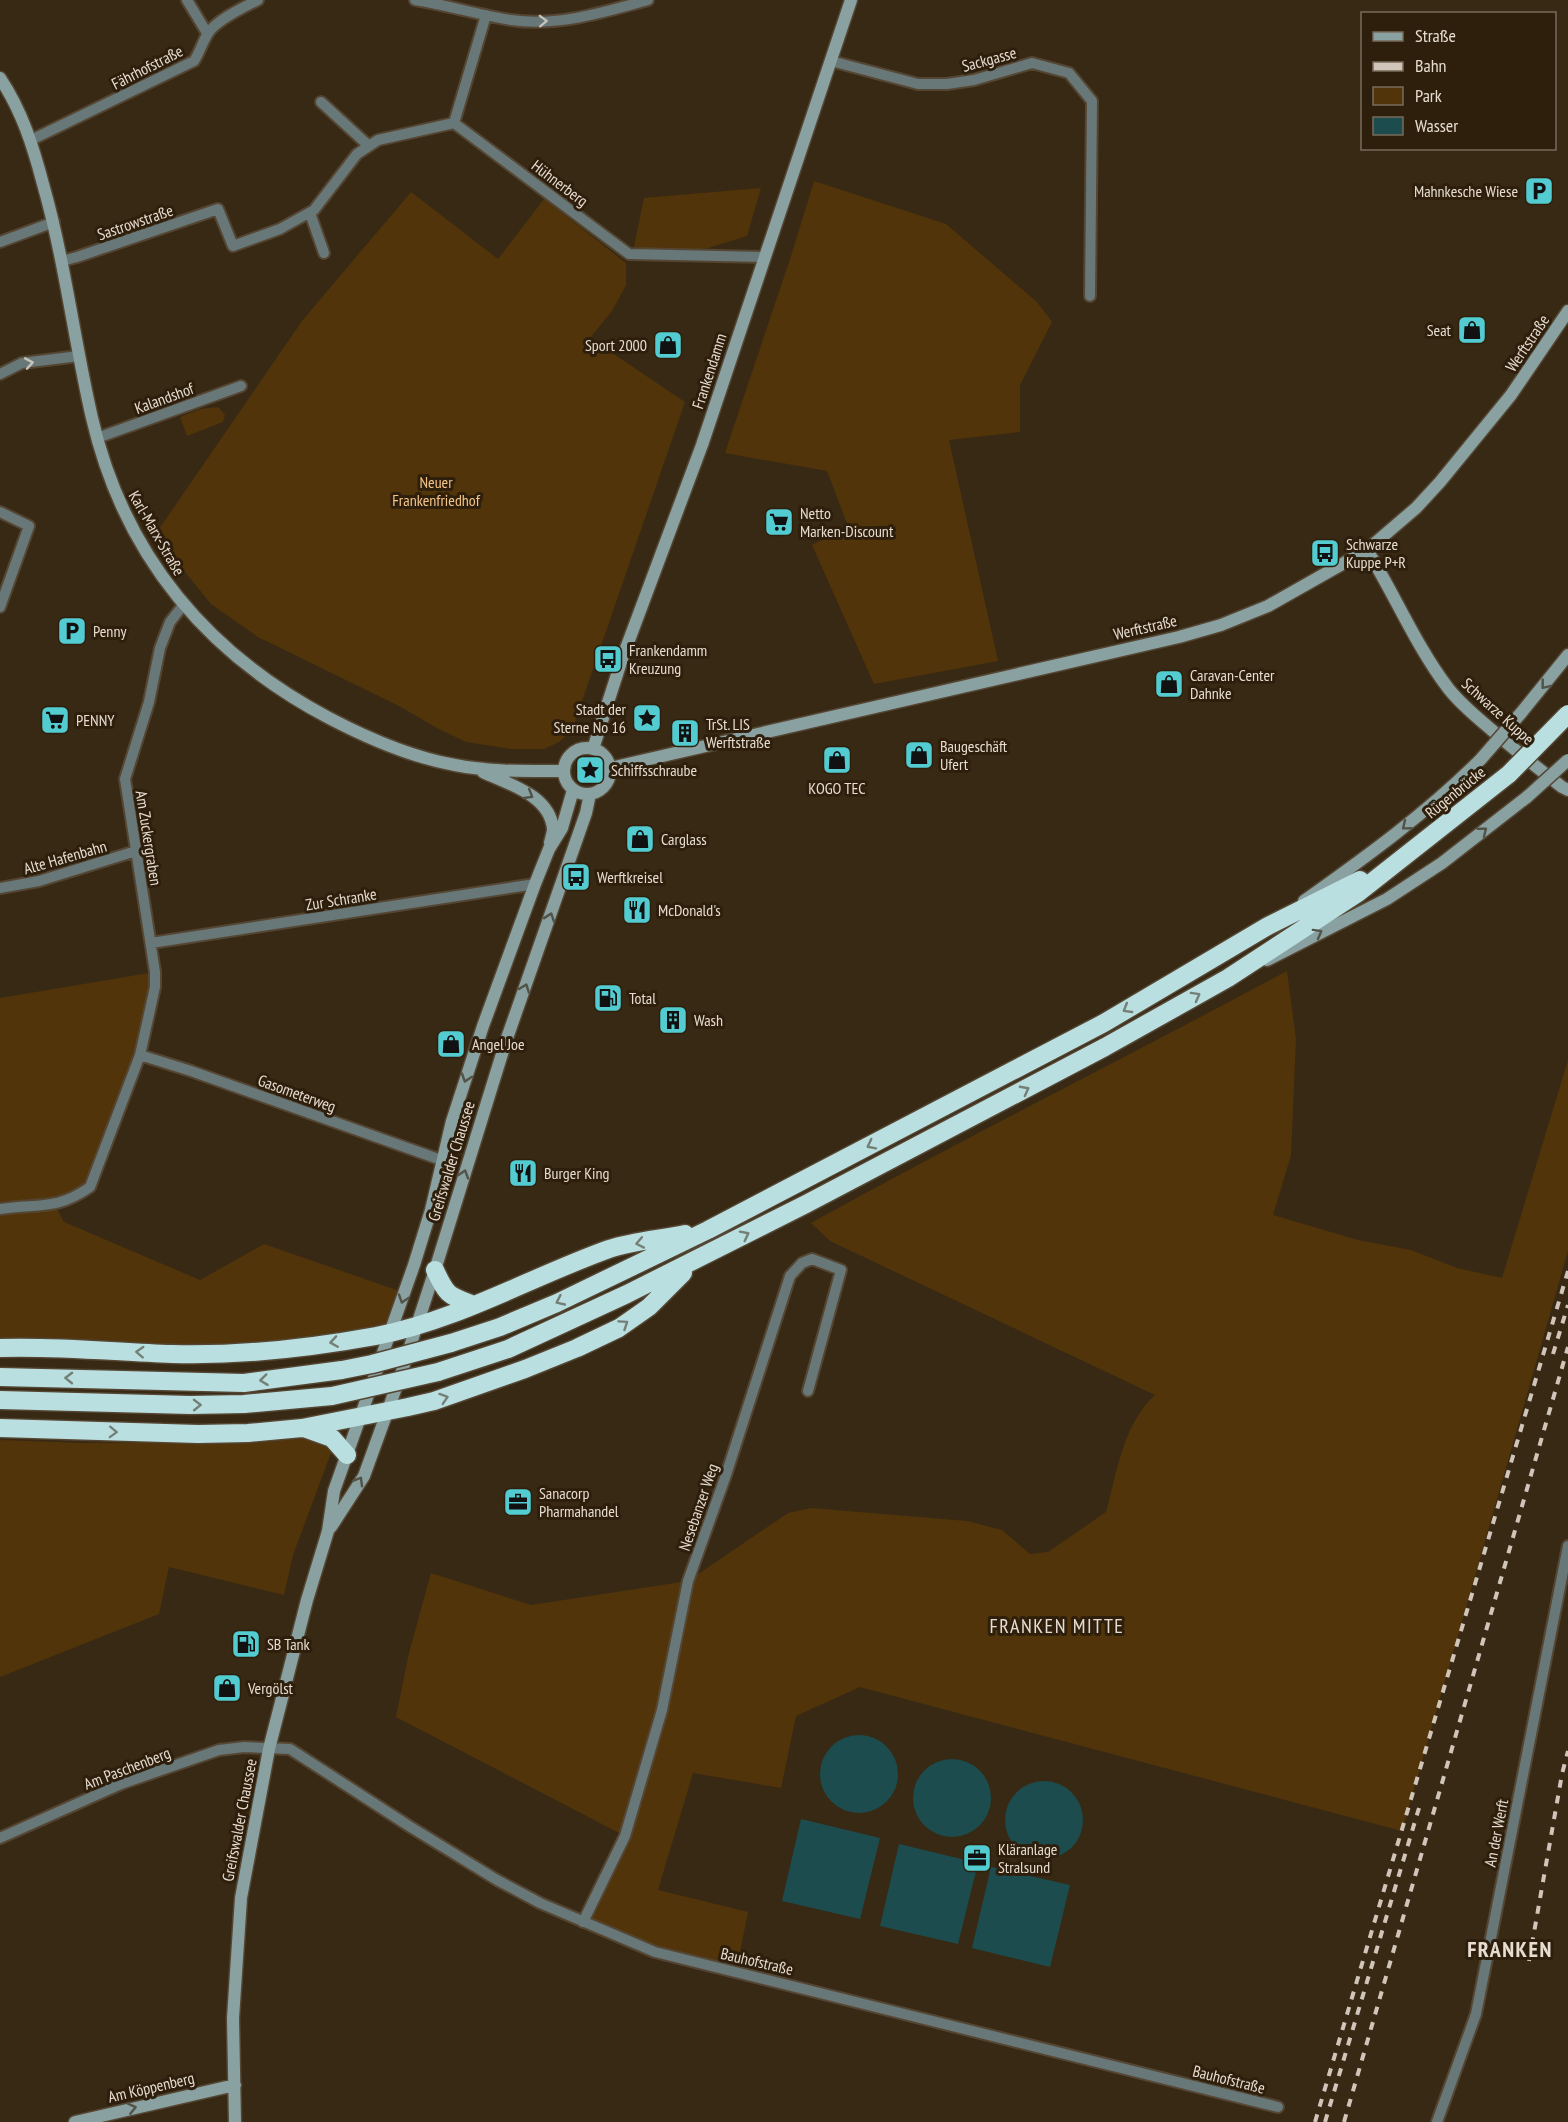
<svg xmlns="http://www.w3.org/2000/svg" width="1568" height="2122" font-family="'PT Sans Narrow',sans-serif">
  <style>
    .green { fill: #513409 }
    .water { fill: #1c4c4e }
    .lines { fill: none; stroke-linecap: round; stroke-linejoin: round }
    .street-casing { stroke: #544633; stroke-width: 14 }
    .secondary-casing { stroke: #544633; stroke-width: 15 }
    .highway-casing { stroke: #544633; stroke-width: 21 }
    .street { stroke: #687777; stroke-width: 10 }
    .secondary { stroke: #89a1a1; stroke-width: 12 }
    .highway { stroke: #badfe0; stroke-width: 18 }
    .rail { stroke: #d0c5b8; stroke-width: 4; stroke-dasharray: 8 8; stroke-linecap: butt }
    .secondary-bridge-casing { stroke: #544633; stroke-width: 15; stroke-linecap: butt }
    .highway-bridge-casing { stroke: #544633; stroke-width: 21; stroke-linecap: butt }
    .secondary-bridge { stroke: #89a1a1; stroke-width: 12 }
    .highway-bridge { stroke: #badfe0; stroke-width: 18 }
    .oneway { stroke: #c6c3ba }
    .oneway2 { stroke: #525348 }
    .oneway3 { stroke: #747f76 }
    .labels { text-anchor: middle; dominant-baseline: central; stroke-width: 6; stroke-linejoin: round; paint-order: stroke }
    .street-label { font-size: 16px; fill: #e6dcd0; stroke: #2e1f0c }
    .poi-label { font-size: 16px; fill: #e6dcd0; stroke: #2e1f0c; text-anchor: start }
    .park-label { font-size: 16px; fill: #f5c588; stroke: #2e1f0c }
    .quarter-label { font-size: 20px; letter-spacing: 1.5px; fill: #e6dcd0; stroke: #2e1f0c }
    .district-label { font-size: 22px; font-weight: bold; letter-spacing: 1.5px; fill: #e6dcd0; stroke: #2e1f0c }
  </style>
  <rect width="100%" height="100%" fill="#382915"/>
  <path class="green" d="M 814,181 L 946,224 L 1037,302 L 1052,322 L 1020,385 L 1020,432 L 949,440 L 998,661 L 874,684 L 812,545 L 848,526 L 827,471 L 725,453 L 793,250 Z
    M 761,188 L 747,236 L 695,252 L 634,247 L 644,198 Z
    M 411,192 L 498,259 L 544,199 L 626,263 L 626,285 L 612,311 L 590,338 L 685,402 L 572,730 L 559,742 L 544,749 L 511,749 L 466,742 L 437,728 L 399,706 L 258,637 L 211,604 L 181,567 L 159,529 L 302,321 Z
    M 218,407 L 225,415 L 223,422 L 187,436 L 180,417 L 200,409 Z
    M 1287,971 L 1296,1039 L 1291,1155 L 1273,1215 L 1358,1240 L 1411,1250 L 1457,1268 L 1502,1278 L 1568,1060 L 1568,1251 L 1402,1831 L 860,1687 L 796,1716 L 781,1788 L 693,1773 L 658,1890 L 748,1912 L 736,1972 L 655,1952 L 583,1922 L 625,1836 L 396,1717 L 409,1653 L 431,1573 L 531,1605 L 688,1581 L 788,1513 L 811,1508 L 967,1521 L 1002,1530 L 1030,1554 L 1048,1552 L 1106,1512 C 1117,1472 1123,1424 1155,1395 L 830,1241 L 811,1223 C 968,1136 1129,1056 1287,971 Z
    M 155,972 L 151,1010 L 90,1187 L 55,1205 L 64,1222 L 200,1280 L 264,1244 L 405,1293 L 392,1332 L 323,1344 L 0,1348 L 0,998 Z
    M 300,1437 L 311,1437 L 331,1447 L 331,1453 L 293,1555 L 284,1595 L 169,1567 L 159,1614 L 0,1677 L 0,1440 L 84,1443 L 233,1442 Z"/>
  <path class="water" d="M820 1774a39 39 0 1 1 78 0a39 39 0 1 1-78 0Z
    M913 1798a39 39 0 1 1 78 0a39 39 0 1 1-78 0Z
    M1005 1820a39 39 0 1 1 78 0a39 39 0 1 1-78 0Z
    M 801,1819 L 880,1838 L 860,1919 L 782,1901 Z
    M 899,1844 L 978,1863 L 958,1944 L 880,1926 Z
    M 991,1867 L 1070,1885 L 1050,1967 L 972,1948 Z"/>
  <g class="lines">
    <g class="street-casing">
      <path id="street" d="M 187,0 L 207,33
        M 415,0 C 447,5 479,15 511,20 C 558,27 604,12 648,0
        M 486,15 L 454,123 L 629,254 L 764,257
        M 831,61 L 918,84 L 947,84 L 974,80 L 1032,63 L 1069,73 L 1092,101 L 1090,296
        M 321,102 L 369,146
        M 31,140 L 194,61 C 200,52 202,43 207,35 C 214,21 244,7 258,0
        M 310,213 L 324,253
        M 0,242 L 54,222
        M 62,261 L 77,257 L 218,209 L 233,246 L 280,229 L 314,210 L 357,154 L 378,140 L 454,123
        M 0,374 L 22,363 L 79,356
        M 97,438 L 241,386
        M 0,512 L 29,526 L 0,607
        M 0,888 L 39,881 L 136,851
        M 151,943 L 535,884
        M 140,1055 L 191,1071 L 444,1161
        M 0,1209 C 38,1203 56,1211 90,1187 L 140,1055 L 155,987 L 155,972 L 125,779 L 149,702 L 160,648 L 170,622 L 184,604
        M 0,1838 L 121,1784 L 219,1750 L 244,1747 L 290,1749 L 409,1826 L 497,1880 L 540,1903 L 655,1952 L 1278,2107
        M 583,1922 L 625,1836 L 662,1710 L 688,1581 L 726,1475 L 790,1276 L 802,1263 L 812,1259 L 841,1270 L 808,1391
        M 1437,2122 L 1476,2014 L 1568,1546"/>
    </g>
    <g class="secondary-casing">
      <path id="secondary" d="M 0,78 C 22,111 33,146 43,184 C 65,261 74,340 92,418 C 124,555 206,653 329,718 C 369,739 410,757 455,765 C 491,772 528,771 564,771
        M 1367,550 C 1395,595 1416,646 1448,688 C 1461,705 1478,718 1494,732 C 1516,751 1539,769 1562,787 L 1568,790
        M 1521,713 L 1568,655
        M564 771a23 23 0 1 1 46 0a23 23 0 1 1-46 0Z
        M 593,749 L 622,659 L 702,445 L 851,0
        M 610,768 L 1179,637 L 1221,625 L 1268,606 L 1367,550 L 1416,508 L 1440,482 L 1511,395 L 1568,311
        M 483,772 C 508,784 550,795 553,829 C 553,833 551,838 550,843
        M 1304,901 C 1366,857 1427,813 1481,759
        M 1267,960 L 1387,899 L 1442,863 L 1527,797
        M 331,1527 L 364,1476 L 401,1374 L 435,1270 L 506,1041 L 586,813 L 590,794
        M 75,2122 L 235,2085
        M 235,2122 L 233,2018 L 241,1898 L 269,1749 L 307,1600 L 328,1531 L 334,1491 L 414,1265 L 431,1210 L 452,1121 L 483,1026 L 535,884 L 549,849 L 562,828 L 573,790"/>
    </g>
    <g class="highway-casing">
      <path id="highway" d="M 435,1270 C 447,1296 448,1295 474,1305
        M 451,1343 L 500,1327 L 557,1303 L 708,1230 L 1104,1023 L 1268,926 L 1360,880
        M 0,1348 C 58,1346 115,1352 172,1354 C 240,1356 310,1348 376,1336 C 458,1320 531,1277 609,1249 C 633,1241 661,1239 685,1234
        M 438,1372 L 508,1349 L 627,1294 L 806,1204 L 1105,1047 L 1228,978 L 1358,893 L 1509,774
        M 0,1377 L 244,1383 L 342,1370
        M 0,1400 L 190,1405 L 244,1404 L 332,1396
        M 0,1428 L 198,1434 L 248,1433 L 302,1428 L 408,1407 L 434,1401 L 525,1369 L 577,1348 L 619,1328 L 649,1307 L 683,1273
        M 304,1428 L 332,1438 L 347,1455"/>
    </g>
    <use href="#street" class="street"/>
    <use href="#secondary" class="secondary"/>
    <use href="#highway" class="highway"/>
    <path class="rail" d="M 1553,1354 L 1568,1305
      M 1529,1961 L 1562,1774 L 1568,1751
      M 1315,2122 L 1568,1271
      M 1325,2122 L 1419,1808
      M 1344,2122 L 1568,1347"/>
    <g class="secondary-bridge-casing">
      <path id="secondary-bridge" d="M 1481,759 L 1521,713
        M 1527,797 L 1568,760"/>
    </g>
    <g class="highway-bridge-casing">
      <path id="highway-bridge" d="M 1509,774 L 1568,714
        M 342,1370 L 372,1364 L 451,1343
        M 332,1396 L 438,1372"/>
    </g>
    <use href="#secondary-bridge" class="secondary-bridge"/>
    <use href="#highway-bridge" class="highway-bridge"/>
  </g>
  <defs><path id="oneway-chevron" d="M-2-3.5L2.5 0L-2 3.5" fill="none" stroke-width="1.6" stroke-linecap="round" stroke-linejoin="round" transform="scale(1.5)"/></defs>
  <g class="oneway">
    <use href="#oneway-chevron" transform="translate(543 21) rotate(-2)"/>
    <use href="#oneway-chevron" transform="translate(29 363) rotate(-10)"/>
  </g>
  <g class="oneway2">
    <use href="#oneway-chevron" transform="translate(1545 685) rotate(128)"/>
    <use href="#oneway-chevron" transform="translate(529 795) rotate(31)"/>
    <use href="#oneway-chevron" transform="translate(1406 826) rotate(141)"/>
    <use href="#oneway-chevron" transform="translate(1483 831) rotate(-38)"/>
    <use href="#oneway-chevron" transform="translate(550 917) rotate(-71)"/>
    <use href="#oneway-chevron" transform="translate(1318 933) rotate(-29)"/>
    <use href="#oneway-chevron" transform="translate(525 988) rotate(-70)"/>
    <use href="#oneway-chevron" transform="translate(466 1078) rotate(108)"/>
    <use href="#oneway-chevron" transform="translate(464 1174) rotate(-72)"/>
    <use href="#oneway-chevron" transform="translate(403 1299) rotate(108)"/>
    <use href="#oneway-chevron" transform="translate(359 1481) rotate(-60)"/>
    <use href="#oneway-chevron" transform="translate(132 2108) rotate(-13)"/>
  </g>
  <g class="oneway3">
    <use href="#oneway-chevron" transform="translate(1196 996) rotate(-29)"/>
    <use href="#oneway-chevron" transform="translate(1127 1009) rotate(149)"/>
    <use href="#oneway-chevron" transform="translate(1025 1090) rotate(-28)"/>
    <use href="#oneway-chevron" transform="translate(871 1145) rotate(153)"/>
    <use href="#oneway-chevron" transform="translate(745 1235) rotate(-27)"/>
    <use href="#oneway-chevron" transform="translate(640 1243) rotate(169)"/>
    <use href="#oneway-chevron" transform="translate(560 1301) rotate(155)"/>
    <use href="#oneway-chevron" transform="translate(624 1324) rotate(-34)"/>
    <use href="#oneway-chevron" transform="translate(334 1342) rotate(171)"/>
    <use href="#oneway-chevron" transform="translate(140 1352) rotate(-177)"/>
    <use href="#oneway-chevron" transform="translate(69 1378) rotate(-179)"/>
    <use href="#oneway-chevron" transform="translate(264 1380) rotate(173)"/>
    <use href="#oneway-chevron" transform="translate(444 1398) rotate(-18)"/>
    <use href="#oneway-chevron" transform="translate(197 1405) rotate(-1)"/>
    <use href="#oneway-chevron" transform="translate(113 1432) rotate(2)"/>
  </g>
  <defs>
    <g id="parking-square" transform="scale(1.5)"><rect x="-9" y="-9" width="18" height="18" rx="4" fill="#52ccd0" stroke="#2e1f0c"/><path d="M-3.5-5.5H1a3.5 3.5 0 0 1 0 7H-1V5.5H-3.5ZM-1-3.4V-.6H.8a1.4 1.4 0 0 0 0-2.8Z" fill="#111"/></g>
    <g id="shop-square" transform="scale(1.5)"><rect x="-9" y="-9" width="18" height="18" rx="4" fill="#52ccd0" stroke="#2e1f0c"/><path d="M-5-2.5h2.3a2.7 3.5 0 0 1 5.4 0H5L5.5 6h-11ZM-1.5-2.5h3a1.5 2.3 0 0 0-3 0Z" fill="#111"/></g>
    <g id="supermarket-square" transform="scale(1.5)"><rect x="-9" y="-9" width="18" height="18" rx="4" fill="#52ccd0" stroke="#2e1f0c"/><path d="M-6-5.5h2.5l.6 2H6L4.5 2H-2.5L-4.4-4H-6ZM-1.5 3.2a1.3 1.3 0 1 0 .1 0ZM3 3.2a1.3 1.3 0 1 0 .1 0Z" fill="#111"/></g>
    <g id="bus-square" transform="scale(1.5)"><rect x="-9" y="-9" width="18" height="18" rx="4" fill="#52ccd0" stroke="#2e1f0c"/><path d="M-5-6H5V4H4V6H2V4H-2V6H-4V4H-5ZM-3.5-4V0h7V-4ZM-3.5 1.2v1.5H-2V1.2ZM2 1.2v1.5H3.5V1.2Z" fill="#111"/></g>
    <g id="sight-square" transform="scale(1.5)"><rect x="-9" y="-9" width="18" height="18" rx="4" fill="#52ccd0" stroke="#2e1f0c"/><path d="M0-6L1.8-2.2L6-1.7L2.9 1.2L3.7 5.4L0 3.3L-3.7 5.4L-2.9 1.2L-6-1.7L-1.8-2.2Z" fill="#111"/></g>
    <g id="building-square" transform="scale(1.5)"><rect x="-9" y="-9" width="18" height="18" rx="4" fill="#52ccd0" stroke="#2e1f0c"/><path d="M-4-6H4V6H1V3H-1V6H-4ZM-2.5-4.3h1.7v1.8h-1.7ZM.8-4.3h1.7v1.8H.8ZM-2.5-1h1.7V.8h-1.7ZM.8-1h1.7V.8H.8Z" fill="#111"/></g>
    <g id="restaurant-square" transform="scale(1.5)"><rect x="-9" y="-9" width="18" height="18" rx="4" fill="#52ccd0" stroke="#2e1f0c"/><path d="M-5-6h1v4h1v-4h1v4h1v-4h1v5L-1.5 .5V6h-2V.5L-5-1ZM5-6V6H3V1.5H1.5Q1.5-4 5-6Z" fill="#111"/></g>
    <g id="fuel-square" transform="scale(1.5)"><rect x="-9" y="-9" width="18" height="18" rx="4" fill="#52ccd0" stroke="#2e1f0c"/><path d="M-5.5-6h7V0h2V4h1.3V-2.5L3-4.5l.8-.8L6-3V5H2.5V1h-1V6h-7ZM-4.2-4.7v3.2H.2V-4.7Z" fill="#111"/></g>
    <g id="office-square" transform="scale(1.5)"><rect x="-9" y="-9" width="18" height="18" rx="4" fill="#52ccd0" stroke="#2e1f0c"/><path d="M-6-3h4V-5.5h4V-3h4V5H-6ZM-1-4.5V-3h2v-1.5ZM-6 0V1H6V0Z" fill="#111"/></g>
  </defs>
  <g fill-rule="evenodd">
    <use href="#parking-square" x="1539" y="191"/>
    <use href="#shop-square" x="1472" y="330"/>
    <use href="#shop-square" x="668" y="345"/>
    <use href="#supermarket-square" x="779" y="522"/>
    <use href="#bus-square" x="1325" y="553"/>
    <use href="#parking-square" x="72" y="631"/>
    <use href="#bus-square" x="608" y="659"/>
    <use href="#shop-square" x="1169" y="684"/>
    <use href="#sight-square" x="647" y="718"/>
    <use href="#supermarket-square" x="55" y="720"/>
    <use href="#building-square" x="685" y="733"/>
    <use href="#shop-square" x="919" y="755"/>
    <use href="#shop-square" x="837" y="760"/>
    <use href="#sight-square" x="590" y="770"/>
    <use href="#shop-square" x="640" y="839"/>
    <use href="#bus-square" x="576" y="877"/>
    <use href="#restaurant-square" x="637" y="910"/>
    <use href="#fuel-square" x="608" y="998"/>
    <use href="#building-square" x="673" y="1020"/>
    <use href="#shop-square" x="451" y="1044"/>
    <use href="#restaurant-square" x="523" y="1173"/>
    <use href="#office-square" x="518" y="1502"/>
    <use href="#fuel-square" x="246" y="1644"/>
    <use href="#shop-square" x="227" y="1688"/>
    <use href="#office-square" x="977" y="1858"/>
  </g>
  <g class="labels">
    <g class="street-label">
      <text transform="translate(989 59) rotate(-15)">Sackgasse</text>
      <text transform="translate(147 67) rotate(-27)">Fährhofstraße</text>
      <text transform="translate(560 183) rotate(37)">Hühnerberg</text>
      <text transform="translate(135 222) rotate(-19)">Sastrowstraße</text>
      <text transform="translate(1527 343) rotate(-56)">Werftstraße</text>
      <text transform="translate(709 371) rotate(-72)">Frankendamm</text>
      <text transform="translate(164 398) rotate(-20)">Kalandshof</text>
      <text transform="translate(157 533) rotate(60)">Karl-Marx-Straße</text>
      <text transform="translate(1145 627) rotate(-13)">Werftstraße</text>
      <text transform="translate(1498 711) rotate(42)">Schwarze Kuppe</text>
      <text transform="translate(1455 792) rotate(-39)">Rügenbrücke</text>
      <text transform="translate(149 838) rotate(81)">Am Zuckergraben</text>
      <text transform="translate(65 857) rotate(-16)">Alte Hafenbahn</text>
      <text transform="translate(341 899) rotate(-9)">Zur Schranke</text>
      <text transform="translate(297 1093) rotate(20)">Gasometerweg</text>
      <text transform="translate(451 1161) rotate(-73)">Greifswalder Chaussee</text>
      <text transform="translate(698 1507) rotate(-71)">Nesebanzer Weg</text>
      <text transform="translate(127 1768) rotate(-21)">Am Paschenberg</text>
      <text transform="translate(239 1820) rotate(-79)">Greifswalder Chaussee</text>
      <text transform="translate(1496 1833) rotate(-79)">An der Werft</text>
      <text transform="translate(757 1961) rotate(13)">Bauhofstraße</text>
      <text transform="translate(1229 2079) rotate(14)">Bauhofstraße</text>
      <text transform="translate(151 2087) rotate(-13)">Am Köppenberg</text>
    </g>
    <g class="poi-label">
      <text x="1518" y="191" text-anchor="end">Mahnkesche Wiese</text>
      <text x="1451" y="330" text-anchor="end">Seat</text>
      <text x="647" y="345" text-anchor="end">Sport 2000</text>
      <text x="800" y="513">Netto<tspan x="800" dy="18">Marken-Discount</tspan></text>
      <text x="1346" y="544">Schwarze<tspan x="1346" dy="18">Kuppe P+R</tspan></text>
      <text x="93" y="631">Penny</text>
      <text x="629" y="650">Frankendamm<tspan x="629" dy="18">Kreuzung</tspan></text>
      <text x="1190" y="675">Caravan-Center<tspan x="1190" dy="18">Dahnke</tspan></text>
      <text x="626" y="709" text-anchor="end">Stadt der<tspan x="626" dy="18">Sterne No 16</tspan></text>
      <text x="76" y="720">PENNY</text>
      <text x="706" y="724">TrSt. LIS<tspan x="706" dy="18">Werftstraße</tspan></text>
      <text x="940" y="746">Baugeschäft<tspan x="940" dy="18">Ufert</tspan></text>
      <text x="611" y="770">Schiffsschraube</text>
      <text x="837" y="788" text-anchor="middle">KOGO TEC</text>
      <text x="661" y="839">Carglass</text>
      <text x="597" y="877">Werftkreisel</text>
      <text x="658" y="910">McDonald's</text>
      <text x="629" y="998">Total</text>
      <text x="694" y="1020">Wash</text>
      <text x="472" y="1044">Angel Joe</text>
      <text x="544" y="1173">Burger King</text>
      <text x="539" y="1493">Sanacorp<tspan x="539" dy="18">Pharmahandel</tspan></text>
      <text x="267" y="1644">SB Tank</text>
      <text x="248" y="1688">Vergölst</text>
      <text x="998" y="1849">Kläranlage<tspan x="998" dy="18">Stralsund</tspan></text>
    </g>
    <g class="park-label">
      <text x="436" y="482">Neuer<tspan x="436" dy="18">Frankenfriedhof</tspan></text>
    </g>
    <g class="quarter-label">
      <text x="1057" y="1626">FRANKEN MITTE</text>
    </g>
    <g class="district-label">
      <text x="1510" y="1949">FRANKEN</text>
    </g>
  </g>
  <rect x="1361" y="12" width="195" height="138" fill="#2e1f0c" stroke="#786b5a" stroke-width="1.5"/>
  <rect x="1373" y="32" width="30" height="9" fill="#89a1a1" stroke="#786b5a" stroke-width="1.5"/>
  <text x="1415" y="42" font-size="18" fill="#e6dcd0">Straße</text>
  <rect x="1373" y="62" width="30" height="9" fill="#d0c5b8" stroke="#786b5a" stroke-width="1.5"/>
  <text x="1415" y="72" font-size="18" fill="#e6dcd0">Bahn</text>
  <rect x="1373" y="87" width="30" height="18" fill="#513409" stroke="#786b5a" stroke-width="1.5"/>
  <text x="1415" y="102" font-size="18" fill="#e6dcd0">Park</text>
  <rect x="1373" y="117" width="30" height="18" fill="#1c4c4e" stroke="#786b5a" stroke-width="1.5"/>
  <text x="1415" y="132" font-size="18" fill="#e6dcd0">Wasser</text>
</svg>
